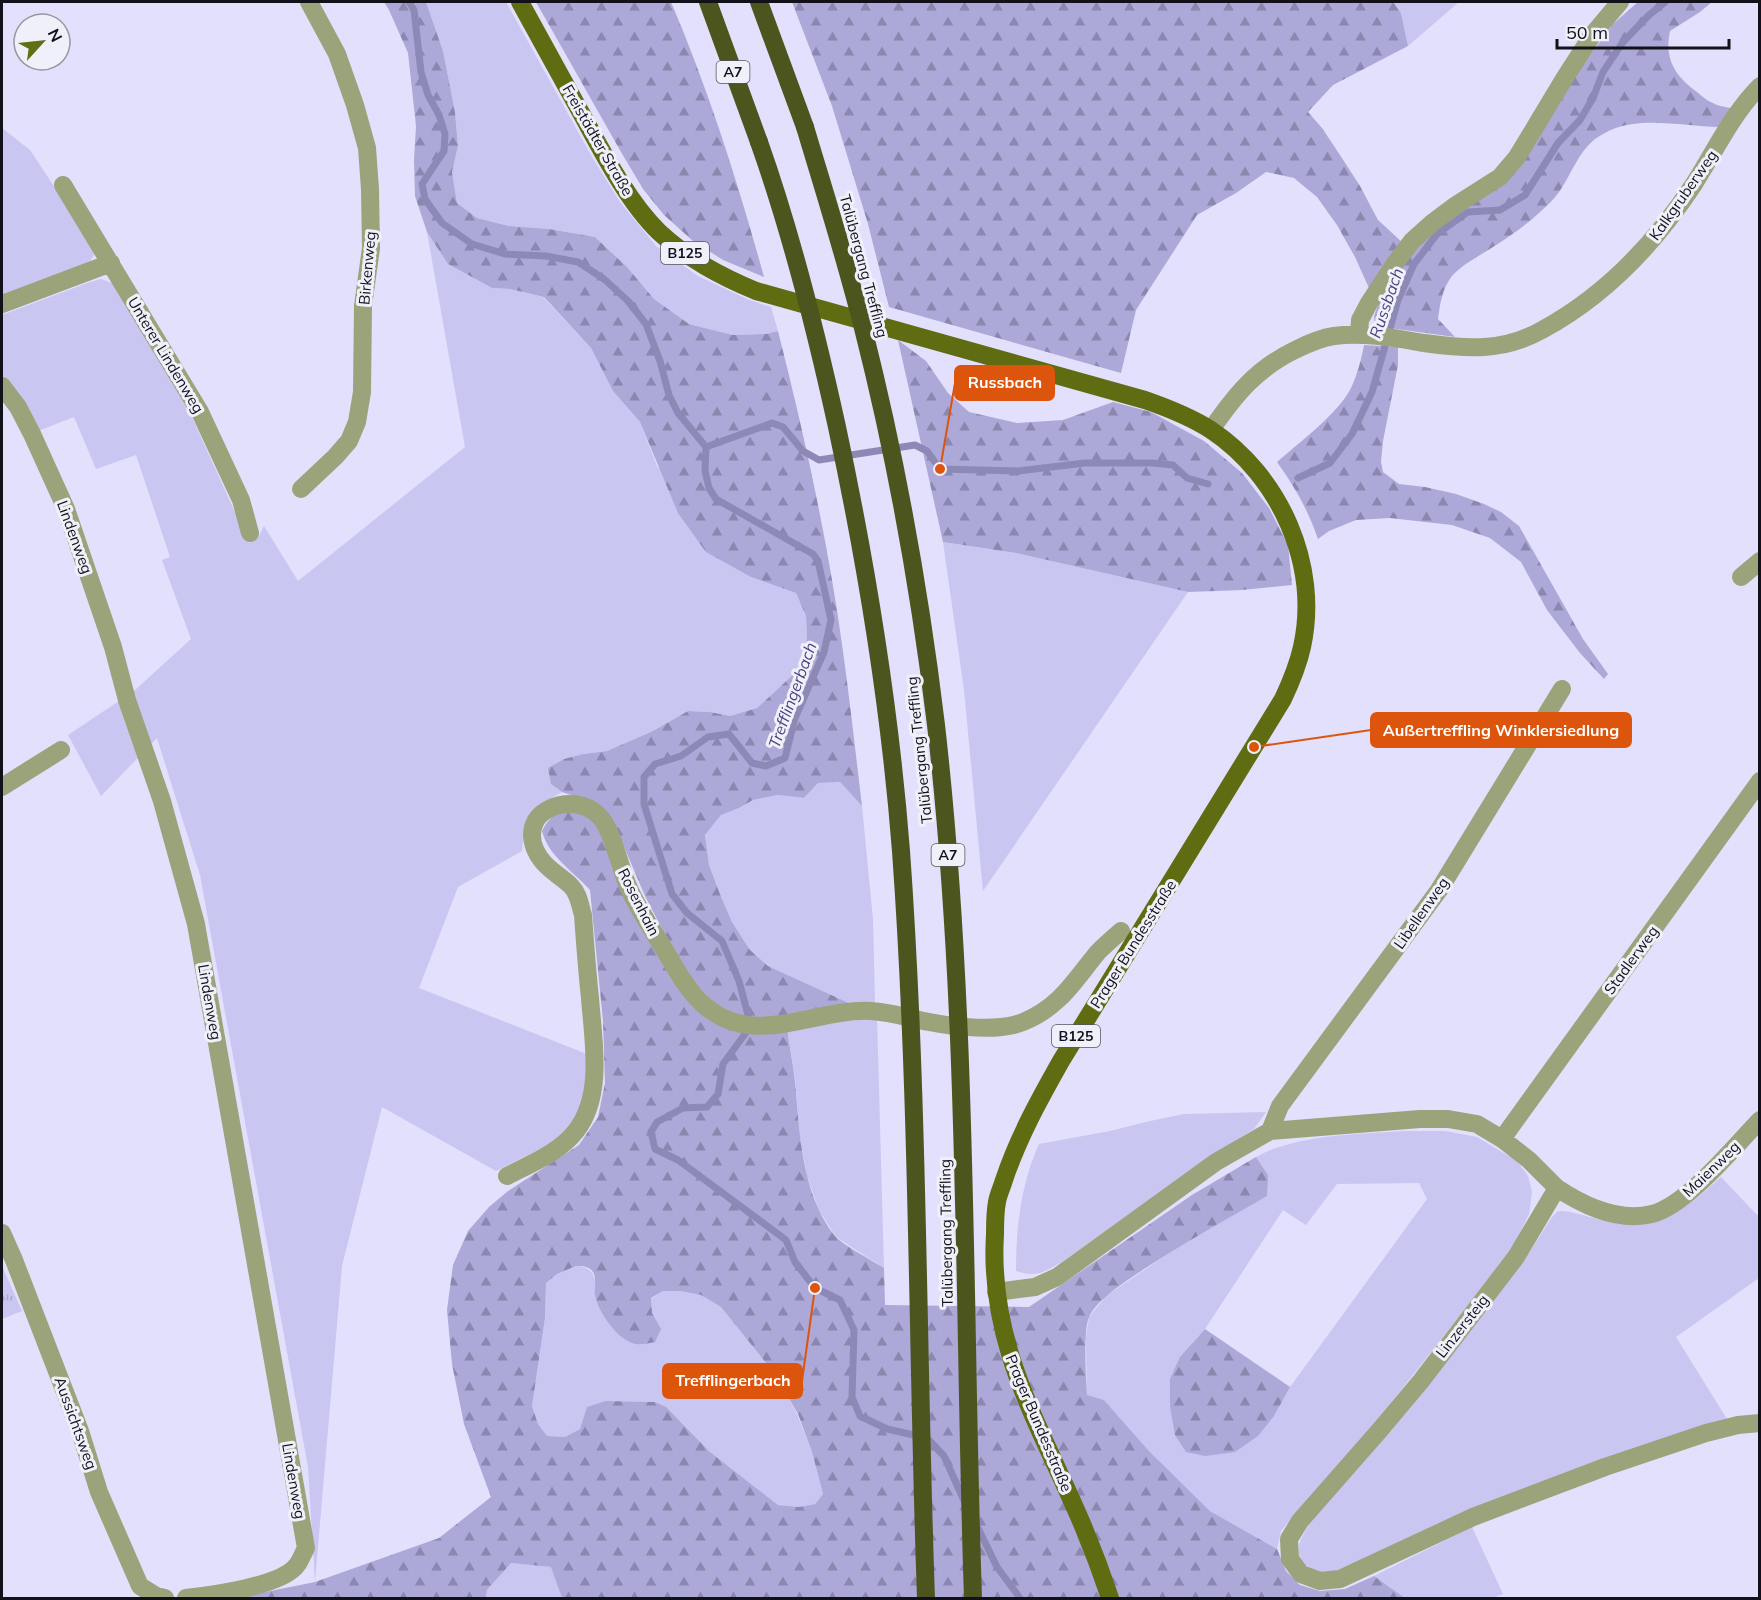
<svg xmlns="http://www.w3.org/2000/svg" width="1761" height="1600" font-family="Mulish,sans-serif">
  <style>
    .grass { fill: #c9c6f2; fill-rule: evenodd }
    .forest { fill: url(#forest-firs); fill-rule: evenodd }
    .park { fill: url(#park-tufts) }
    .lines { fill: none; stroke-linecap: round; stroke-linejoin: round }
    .stream { stroke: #8d89b7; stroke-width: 7 }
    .minor { stroke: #9ba37a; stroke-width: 18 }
    .primary { stroke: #606c11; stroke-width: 18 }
    .motorway { stroke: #4d551f; stroke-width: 18 }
    .motorway-bridge { stroke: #4d551f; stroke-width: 18 }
    .labels { text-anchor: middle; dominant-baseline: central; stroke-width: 6; stroke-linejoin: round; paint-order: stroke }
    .shield { fill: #f0f0fb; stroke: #55545e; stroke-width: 1.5 }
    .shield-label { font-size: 14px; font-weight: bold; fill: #12111a }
    .street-label { font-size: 15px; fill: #12111a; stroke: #f0f0fb }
    .water-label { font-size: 16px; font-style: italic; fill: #4a407d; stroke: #f0f0fb }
    .leader { fill: none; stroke: #dd550d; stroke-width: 2 }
    .callout-dot { fill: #dd550d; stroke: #f0f0fb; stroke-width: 2 }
    .callout { fill: #dd550d; stroke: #dd550d; stroke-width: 2 }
    .callout-label { font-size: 16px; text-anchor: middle; font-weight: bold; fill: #fff }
  </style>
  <defs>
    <pattern id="forest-firs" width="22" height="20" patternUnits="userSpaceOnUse" patternTransform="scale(1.5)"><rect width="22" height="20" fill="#aca8d8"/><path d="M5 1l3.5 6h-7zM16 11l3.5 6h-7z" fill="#8b87ae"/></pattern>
    <pattern id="park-tufts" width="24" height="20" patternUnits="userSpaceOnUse" patternTransform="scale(1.5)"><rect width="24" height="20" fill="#c9c6f2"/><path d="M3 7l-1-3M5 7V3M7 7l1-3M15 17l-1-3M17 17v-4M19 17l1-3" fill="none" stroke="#aca9cf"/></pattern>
  </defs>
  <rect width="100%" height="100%" fill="#e2e0fd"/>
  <path class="grass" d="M 426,2 L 506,2 L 592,157 L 620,202 L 656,246 L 698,276 L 747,299 L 771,307 L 778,331 L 766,334 L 733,335 L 689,324 L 654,299 L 627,267 L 595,237 L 549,229 L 509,226 L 477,218 L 457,203 L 452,172 L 458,146 L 455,112 L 443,51 Z
    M 1393,2 L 1459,2 L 1408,46 L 1401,13 Z
    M 2,128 L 30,150 L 93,245 L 94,255 L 89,263 L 2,296 Z
    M 427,232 L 448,264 L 492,288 L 510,289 L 543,297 L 591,348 L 613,391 L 640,422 L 657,466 L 751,577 L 796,593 L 806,616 L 807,638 L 804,654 L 797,671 L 757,708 L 730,716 L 710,712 L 688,711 L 653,731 L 607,751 L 583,754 L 564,759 L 549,768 L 551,784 L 562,792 C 533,808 525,818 522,851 L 458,887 L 419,988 L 587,1054 L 587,1088 L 574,1124 L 558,1140 L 496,1171 L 382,1107 L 342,1266 L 315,1582 L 308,1467 L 200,875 L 157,738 L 101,796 L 68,735 L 134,691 L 191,639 L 162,560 L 170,557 L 136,455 L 96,469 L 74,417 L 38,431 L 8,382 L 2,375 L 2,315 L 90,282 L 101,279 L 112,283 L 131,312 L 190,413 L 249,543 L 259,536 L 264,526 L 298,581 L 465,447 Z
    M 943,542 L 1016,553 L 1188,592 L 983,891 L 964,690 Z
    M 840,782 L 862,806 L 873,919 L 875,1003 L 851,1004 L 768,966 L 750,950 L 732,922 L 720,894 L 709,865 L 705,835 L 721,815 L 739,808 L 753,800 L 778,795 L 804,798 L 818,783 Z
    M 877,1018 L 884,1268 L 836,1237 L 819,1210 L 807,1176 L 800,1137 L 795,1079 L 787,1027 Z
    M 1266,1112 L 1254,1129 L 1196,1166 L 1062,1262 C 1044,1272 1036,1278 1016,1271 C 1016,1227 1021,1184 1039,1144 L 1110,1131 L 1150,1121 L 1184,1114 Z
    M 1404,1131 L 1445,1131 L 1477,1137 L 1517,1161 L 1528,1176 L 1532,1192 L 1529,1214 L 1511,1251 L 1374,1424 L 1281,1531 L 1277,1549 L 1210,1511 L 1149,1451 L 1104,1400 L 1087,1396 L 1086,1337 L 1089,1317 L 1106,1296 L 1187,1241 L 1268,1175 L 1256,1157 C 1295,1135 1359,1134 1404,1131 ZM 1419,1183 L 1427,1199 L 1290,1387 L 1274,1416 L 1192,1343 L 1205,1329 L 1283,1210 L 1306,1225 L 1337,1184 Z
    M 1721,1177 L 1759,1217 L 1759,1278 L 1676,1337 L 1727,1419 L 1327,1574 L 1303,1566 C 1294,1548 1300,1541 1309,1524 L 1525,1259 L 1552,1217 L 1558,1211 C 1572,1210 1589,1218 1603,1220 C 1657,1231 1683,1212 1721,1177 Z
    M 576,1266 C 594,1266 597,1279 595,1295 L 652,1313 L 651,1299 L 663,1291 L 680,1291 L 701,1295 L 721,1307 L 766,1363 L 781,1384 L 797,1414 L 812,1452 L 823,1494 L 815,1504 L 799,1507 L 778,1505 L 710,1452 L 681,1422 L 655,1402 L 606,1401 L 580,1429 L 565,1437 L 546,1436 L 538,1424 L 532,1406 L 545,1318 L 546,1283 L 557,1274 Z
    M 1472,1527 L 1503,1594 L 1493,1598 L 1405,1598 L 1374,1576 Z
    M 511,1563 L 552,1567 L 562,1598 L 486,1598 L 487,1590 Z"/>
  <path class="forest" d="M 384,2 L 426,2 L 443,51 L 455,112 L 458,146 L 452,172 L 457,203 L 477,218 L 509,226 L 549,229 L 595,237 L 627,267 L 654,299 L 689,324 L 733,335 L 766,334 L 778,331 C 799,414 818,497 832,580 C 845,655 853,731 862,806 L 840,782 L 818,783 L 804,798 L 778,795 L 753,800 L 739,808 L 721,815 L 705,835 L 709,865 L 720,894 L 732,922 L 750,950 L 768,966 L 851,1004 L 768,1021 L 740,1016 L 714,1003 L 692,980 L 671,946 L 645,896 L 613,821 L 583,799 L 562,792 L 551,784 L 548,768 L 564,759 L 583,754 L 607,751 L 653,731 L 688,711 L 710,712 L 730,716 L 757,708 L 797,671 L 804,654 L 807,638 L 806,616 L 796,593 L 751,577 L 706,552 L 678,513 L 640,422 L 613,391 L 591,348 L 544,297 L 510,289 L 492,288 L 448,264 L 427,232 L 415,196 L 414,160 L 416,126 L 408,53 L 389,10 Z
    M 536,2 L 671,2 C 709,91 738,183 764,277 L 723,260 L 693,241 L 664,215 L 643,189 L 621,152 Z
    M 792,2 L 1393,2 L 1401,13 L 1408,46 L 1333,85 L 1308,112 L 1322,128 L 1338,152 L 1360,186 L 1378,220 L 1404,244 L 1369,288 L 1355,257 L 1337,225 L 1317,197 L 1294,178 L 1266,172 L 1236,193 L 1197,215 L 1136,310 L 1121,373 L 889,307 L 868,224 L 832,106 Z
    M 1638,2 L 1712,2 L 1700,12 L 1670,31 C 1664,59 1675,76 1697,92 C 1702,96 1707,101 1713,103 C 1718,106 1725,107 1731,108 L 1720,127 C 1683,127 1637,114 1603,134 C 1580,146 1573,172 1559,192 C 1554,199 1547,206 1540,212 C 1526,225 1509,237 1493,247 C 1479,256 1463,264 1452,276 C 1442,289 1440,304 1438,319 L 1455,337 L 1375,326 L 1374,316 L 1379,302 L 1417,245 L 1497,185 L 1581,67 L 1613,24 Z
    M 898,340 L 926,361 L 948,393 L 969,412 L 1017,423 L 1063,420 L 1113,402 L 1151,412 L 1204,441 L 1242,473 L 1269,508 L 1288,545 L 1292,585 L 1242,590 L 1188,592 L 1016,553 L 943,542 Z
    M 1364,345 L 1398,347 L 1398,365 L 1383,441 L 1381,462 L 1383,472 L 1399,484 L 1425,487 L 1456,494 L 1484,504 L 1501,512 L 1519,526 L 1583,639 L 1608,674 L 1604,679 L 1580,653 L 1547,610 L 1521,562 L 1490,538 L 1452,525 L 1390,518 L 1356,520 L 1329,531 L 1318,539 C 1307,508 1296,489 1277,462 C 1300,442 1336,415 1350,390 C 1357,376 1361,361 1364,345 Z
    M 588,809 L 707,1013 L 787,1027 C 789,1045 793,1063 795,1082 C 800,1134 801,1191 834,1235 C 841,1244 873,1261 884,1268 L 885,1305 L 1029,1307 L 1192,1195 L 1256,1157 L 1268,1175 L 1267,1196 C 1225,1220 1184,1243 1144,1269 C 1128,1280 1097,1299 1089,1317 C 1083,1331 1086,1379 1087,1395 L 1104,1400 L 1149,1451 L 1210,1511 L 1277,1549 L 1286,1571 L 1300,1585 L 1320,1591 L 1345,1589 L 1374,1576 L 1405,1598 L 562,1598 L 551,1567 L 511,1563 L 487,1590 L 486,1598 L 236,1598 L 315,1582 L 439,1538 L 491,1497 L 464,1424 L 452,1364 L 447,1310 L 453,1265 L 468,1231 L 489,1207 L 508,1191 L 579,1145 L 598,1117 L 605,1083 L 603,1021 L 590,890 C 572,870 549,857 542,831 C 554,808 565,810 588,809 ZM 576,1266 C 582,1266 589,1266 593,1272 C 597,1279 594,1288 595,1295 C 598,1312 618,1341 636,1344 C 642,1345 649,1343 655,1342 L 661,1329 L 652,1313 L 651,1298 L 663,1291 L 680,1291 L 701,1295 L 721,1307 L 766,1363 L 781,1385 L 798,1414 L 812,1452 L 823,1494 L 815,1504 L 799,1507 L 778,1505 L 710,1452 L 666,1407 L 655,1402 L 606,1401 L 587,1407 L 580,1429 L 565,1437 L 547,1436 L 538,1424 L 532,1406 L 545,1318 L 546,1283 L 557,1274 Z
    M 1205,1329 L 1290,1387 L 1274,1416 L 1258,1436 L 1235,1452 L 1205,1456 L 1186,1452 L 1175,1435 L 1170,1407 L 1170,1379 L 1180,1357 Z"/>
  <path class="park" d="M 2,1266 L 22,1311 L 2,1319 Z"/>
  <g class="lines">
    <path class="stream" d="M 409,2 L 414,10 L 421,72 L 428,95 L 439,115 L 445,134 L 444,151 L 422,184 L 425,199 L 442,223 L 472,244 L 505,254 L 546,256 L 578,262 L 604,279 L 628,301 L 646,324 L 660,361 L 669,395 L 678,413 L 706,447 L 705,471 L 709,488 L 716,499 L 813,554 L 818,561 L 831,620 L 824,652 L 795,718 L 785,758 L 766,766 L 752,763 L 729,734 L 708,737 L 681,756 L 655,764 L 644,777 L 644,804 L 672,894 L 687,913 L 722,941 L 739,981 L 748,1015
      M 706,447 L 772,423 L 783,427 L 803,451 L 819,460 L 915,445 L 927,451 L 940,469 L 1018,471 L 1085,463 L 1152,463 L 1173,465 L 1187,478 L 1208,484
      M 1298,478 L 1330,463 L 1352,434 L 1372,392 L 1398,300 L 1414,264 L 1437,234 L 1468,212 L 1500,210 L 1525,195 L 1558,143 L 1580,120 L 1593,98 L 1603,72 L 1623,42 L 1648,16 L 1665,2
      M 745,1034 L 723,1064 L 718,1094 L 707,1107 L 683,1108 L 657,1122 L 651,1132 L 655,1149 L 678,1160 L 786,1240 L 795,1262 L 815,1288 L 840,1300 L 854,1330 L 852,1397 L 860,1416 L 887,1429 L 927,1438 L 944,1456 L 965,1503
      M 977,1526 L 997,1567 L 1020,1598"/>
    <path class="minor" d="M 63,185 L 200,412 L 241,500 L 250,533
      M 2,304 L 111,263
      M 1359,335 L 1360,320 L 1369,303 L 1396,262 L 1412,241 L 1432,223 L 1456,205 L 1500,177 L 1517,157 L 1564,79 L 1593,34 L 1620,2
      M 2,386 L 18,407 L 32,434 L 66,509 L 113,647 L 127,700 L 162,801 L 196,924 L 306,1548 C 303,1553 301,1560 297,1565 C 282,1586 212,1595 186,1598
      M 1211,430 C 1235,395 1256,369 1295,350 C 1307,344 1320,338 1334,336 C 1363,332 1395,338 1424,343 C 1467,349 1503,352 1542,330 C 1605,296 1655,243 1694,184 C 1715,151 1732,114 1760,86
      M 301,489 L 335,457 L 349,441 L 357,422 L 362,392 L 363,306 L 371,248 L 370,189 L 367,148 L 355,105 L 337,54 L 309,2
      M 1741,577 L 1760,561
      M 2,787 L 61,750
      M 1270,1131 L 1280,1106 L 1439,890 L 1562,689
      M 1502,1139 L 1760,781
      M 507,1176 C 530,1164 559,1153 576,1131 C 604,1095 593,1040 590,998 C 587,970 585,943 583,915 C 580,906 579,894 571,886 C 563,878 552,872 544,863 C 524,840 529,812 560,805 C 575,802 591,806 601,818 C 611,829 620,865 626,881 C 634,903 649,924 661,944 C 674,965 686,990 705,1006 C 756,1049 814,1008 871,1011 C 891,1012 909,1018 929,1022 C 954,1027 999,1032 1023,1022 C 1060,1007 1074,981 1098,952 C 1105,945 1113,938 1121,931
      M 1557,1188 C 1584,1206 1619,1222 1652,1214 C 1687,1205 1734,1147 1760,1120
      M 2,1233 L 14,1260 L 80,1431 L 99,1492 L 140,1586 L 156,1596 L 165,1598
      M 996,1292 L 1035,1287 L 1057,1277 L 1216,1162 L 1270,1131 L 1420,1119 L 1448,1119 L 1477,1124 L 1502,1139 L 1529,1160 L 1557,1188 L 1516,1257 L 1421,1381 L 1379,1431 L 1300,1521 L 1289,1539 L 1290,1559 L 1301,1574 L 1320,1581 L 1340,1579 L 1473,1517 L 1605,1467 L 1706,1433 L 1738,1425 L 1760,1423"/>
    <path class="primary" d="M 520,2 C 542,42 564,82 586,122 C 605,157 630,204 659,232 C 688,259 720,276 756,291 L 1145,400 C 1168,408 1191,417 1211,430 C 1280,476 1320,565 1302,647 C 1298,665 1291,682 1283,699 L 1061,1061 C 1039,1100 1018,1138 1004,1180 C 1002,1187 998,1195 997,1202 C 995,1212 995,1223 995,1234 C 988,1346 1041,1427 1083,1526 C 1093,1550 1102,1574 1110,1598"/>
    <path class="motorway" d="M 708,2 L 759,142
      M 759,2 L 805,127"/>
    <path class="motorway-bridge" d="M 805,127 C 825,194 846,260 863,328 C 896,458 920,592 936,725 C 969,1015 963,1307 973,1598
      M 759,142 C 792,235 816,331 837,427 C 867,567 890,709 901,851 C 919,1100 917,1350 926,1598"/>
  </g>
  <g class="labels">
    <g class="shield">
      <rect x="716.5" y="61" width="33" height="22" rx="4.5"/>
      <rect x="661" y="242" width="48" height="22" rx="4.5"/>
      <rect x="931.5" y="844" width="33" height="22" rx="4.5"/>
      <rect x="1052" y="1025" width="48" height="22" rx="4.5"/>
    </g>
    <g class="shield-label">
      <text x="733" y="72">A7</text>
      <text x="685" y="253">B125</text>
      <text x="948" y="855">A7</text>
      <text x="1076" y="1036">B125</text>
    </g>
    <g class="street-label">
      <text transform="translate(598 140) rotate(60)">Freistädter Straße</text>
      <text transform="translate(1683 195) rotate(-55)">Kalkgruberweg</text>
      <text transform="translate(864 266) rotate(75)">Talübergang Treffling</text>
      <text transform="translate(367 268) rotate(-85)">Birkenweg</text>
      <text transform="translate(166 355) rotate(59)">Unterer Lindenweg</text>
      <text transform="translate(75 537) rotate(70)">Lindenweg</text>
      <text transform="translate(919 750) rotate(-96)">Talübergang Treffling</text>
      <text transform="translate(639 902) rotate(63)">Rosenhain</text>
      <text transform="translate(1421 913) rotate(-55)">Libellenweg</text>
      <text transform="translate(1133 944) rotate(-58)">Prager Bundesstraße</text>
      <text transform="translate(1631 960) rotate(-54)">Stadlerweg</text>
      <text transform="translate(210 1002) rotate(80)">Lindenweg</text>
      <text transform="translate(1711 1169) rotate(-44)">Maienweg</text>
      <text transform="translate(946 1233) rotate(-91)">Talübergang Treffling</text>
      <text transform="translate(1462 1326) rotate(-52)">Linzersteig</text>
      <text transform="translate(76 1423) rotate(70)">Aussichtsweg</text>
      <text transform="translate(1039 1423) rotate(67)">Prager Bundesstraße</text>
      <text transform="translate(294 1481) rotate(80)">Lindenweg</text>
    </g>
    <g class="water-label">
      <text transform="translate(1386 303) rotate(-71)">Russbach</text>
      <text transform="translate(792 695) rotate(-70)">Trefflingerbach</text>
    </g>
  </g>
  <path class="leader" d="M940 469L955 383M1254 747L1371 730M815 1288L802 1381"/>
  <g class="callout-dot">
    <circle cx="940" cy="469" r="6"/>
    <circle cx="1254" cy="747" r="6"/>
    <circle cx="815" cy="1288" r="6"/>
  </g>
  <g class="callout">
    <rect x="955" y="366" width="99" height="34" rx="6"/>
    <rect x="1371" y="713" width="260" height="34" rx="6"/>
    <rect x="663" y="1364" width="139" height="34" rx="6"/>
  </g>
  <g class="callout-label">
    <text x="1005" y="388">Russbach</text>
    <text x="1501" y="736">Außertreffling Winklersiedlung</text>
    <text x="733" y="1386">Trefflingerbach</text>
  </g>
  <rect width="1761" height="1600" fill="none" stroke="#12111a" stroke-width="6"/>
  <g transform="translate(42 42) rotate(63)"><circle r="28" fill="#f0f0fb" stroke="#9797a1" stroke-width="1.5"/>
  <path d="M0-4.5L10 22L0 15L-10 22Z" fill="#626e16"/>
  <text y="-9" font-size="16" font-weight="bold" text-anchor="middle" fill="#12111a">N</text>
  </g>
  <path d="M1557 39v9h172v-9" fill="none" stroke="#12111a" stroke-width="3"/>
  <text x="1566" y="39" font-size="18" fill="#12111a" stroke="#f0f0fb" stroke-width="4.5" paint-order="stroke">50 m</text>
</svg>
